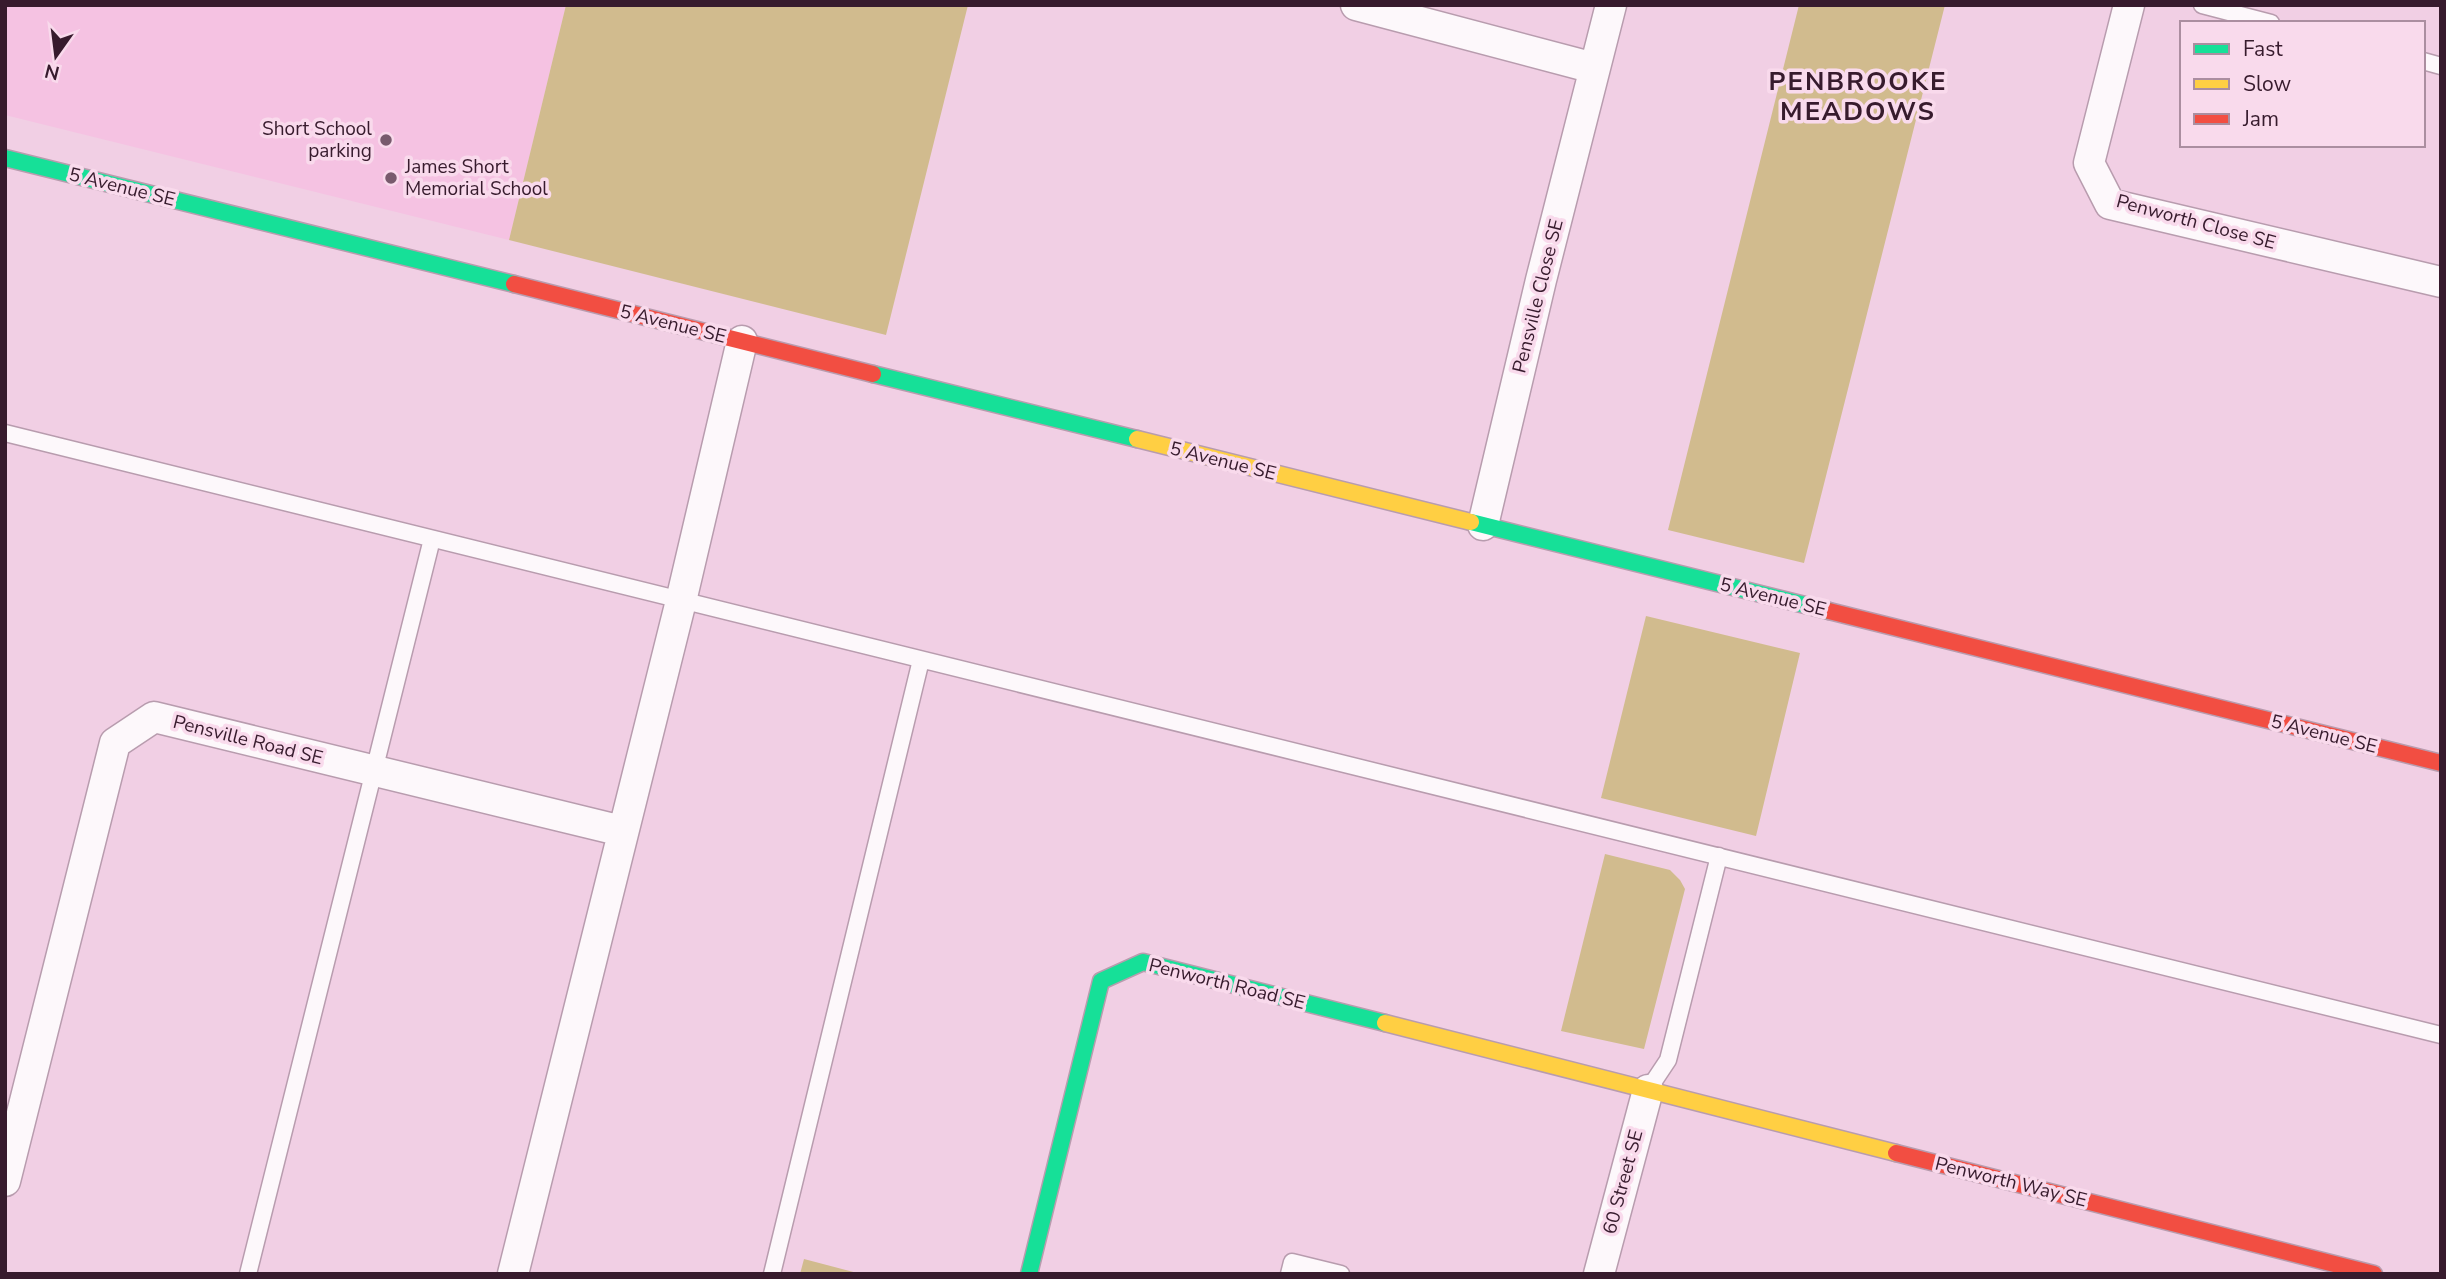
<svg xmlns="http://www.w3.org/2000/svg" width="2446" height="1279" font-family="'Nunito Sans',sans-serif">
  <style>
    .built { fill: #f5c2e2 }
    .green { fill: #d1bb8e }
    .lines { fill: none; stroke-linecap: round; stroke-linejoin: round }
    .lane-casing { stroke: #b89cae; stroke-width: 19 }
    .street-casing { stroke: #b89cae; stroke-width: 33 }
    .fast-casing { stroke: #b89cae; stroke-width: 19 }
    .slow-casing { stroke: #b89cae; stroke-width: 19 }
    .jam-casing { stroke: #b89cae; stroke-width: 19 }
    .lane { stroke: #fdf8fb; stroke-width: 16 }
    .street { stroke: #fdf8fb; stroke-width: 30 }
    .fast { stroke: #16e098; stroke-width: 16 }
    .slow { stroke: #ffcf43; stroke-width: 16 }
    .jam { stroke: #f24e42; stroke-width: 16 }
    .poi-dot { fill: #785a6d; stroke: #f9daec; stroke-width: 2.5 }
    .labels { text-anchor: middle; dominant-baseline: central; stroke-width: 7; stroke-linejoin: round; paint-order: stroke }
    .poi-label { font-size: 19px; fill: #371b2d; stroke: #f9daec; text-anchor: end }
    .street-label { font-size: 19px; fill: #371b2d; stroke: #f9daec }
    .district-label { font-size: 26px; font-weight: bold; letter-spacing: 2px; fill: #371b2d; stroke: #f9daec }
  </style>
  <rect width="100%" height="100%" fill="#f1cfe4"/>
  <path class="built" d="M 5,5 L 566,5 L 509,240 L 5,115 Z"/>
  <path class="green" d="M 566,5 L 968,5 L 886,335 L 509,240 Z
    M 1799,5 L 1945,5 L 1804,563 L 1668,530 Z
    M 1646,616 L 1800,653 L 1756,836 L 1601,798 Z
    M 1605,854 L 1670,870 L 1680,880 L 1685,889 L 1644,1049 L 1561,1031 Z
    M 804,1259 L 861,1274 L 800,1274 Z"/>
  <g class="lines">
    <g class="lane-casing">
      <path id="lane" d="M 2202,5 L 2271,23
        M 2423,61 L 2441,66
        M 5,433 L 2441,1035
        M 1648,1090 L 1668,1060 L 1719,856
        M 248,1274 L 432,539
        M 772,1274 L 921,660
        M 1289,1274 L 1292,1262 L 1341,1274"/>
    </g>
    <g class="street-casing">
      <path id="street" d="M 1356,5 L 1594,68
        M 2129,5 L 2089,163 L 2110,204 L 2441,282
        M 1483,525 L 1541,280 L 1611,5
        M 5,1181 L 115,743 L 154,717 L 622,831
        M 513,1274 L 681,601 L 742,341
        M 1599,1274 L 1648,1090"/>
    </g>
    <g class="fast-casing">
      <path id="fast" d="M 5,158 L 514,284
        M 873,374 L 1137,439
        M 1471,522 L 1829,611
        M 1029,1274 L 1101,981 L 1143,962 L 1385,1023"/>
    </g>
    <g class="slow-casing">
      <path id="slow" d="M 1137,439 L 1471,522
        M 1385,1023 L 1896,1153"/>
    </g>
    <g class="jam-casing">
      <path id="jam" d="M 514,284 L 873,374
        M 1829,611 L 2441,763
        M 1896,1153 L 2374,1274"/>
    </g>
    <use href="#lane" class="lane"/>
    <use href="#street" class="street"/>
    <use href="#fast" class="fast"/>
    <use href="#slow" class="slow"/>
    <use href="#jam" class="jam"/>
  </g>
  <g class="poi-dot">
    <circle cx="386" cy="140" r="7"/>
    <circle cx="391" cy="178" r="7"/>
  </g>
  <g class="labels">
    <g class="poi-label">
      <text x="372" y="129">Short School<tspan x="372" dy="22">parking</tspan></text>
      <text x="405" y="167" text-anchor="start">James Short<tspan x="405" dy="22">Memorial School</tspan></text>
    </g>
    <g class="street-label">
      <text transform="translate(122 187) rotate(14)">5 Avenue SE</text>
      <text transform="translate(2196 222) rotate(15)">Penworth Close SE</text>
      <text transform="translate(1538 296) rotate(-76)">Pensville Close SE</text>
      <text transform="translate(673 324) rotate(14)">5 Avenue SE</text>
      <text transform="translate(1223 461) rotate(14)">5 Avenue SE</text>
      <text transform="translate(1773 597) rotate(14)">5 Avenue SE</text>
      <text transform="translate(2324 734) rotate(14)">5 Avenue SE</text>
      <text transform="translate(248 740) rotate(14)">Pensville Road SE</text>
      <text transform="translate(1227 984) rotate(14)">Penworth Road SE</text>
      <text transform="translate(1623 1182) rotate(-75)">60 Street SE</text>
      <text transform="translate(2011 1182) rotate(14)">Penworth Way SE</text>
    </g>
    <g class="district-label">
      <text x="1858" y="81">PENBROOKE<tspan x="1858" dy="30">MEADOWS</tspan></text>
    </g>
  </g>
  <rect width="2446" height="1279" fill="none" stroke="#371b2d" stroke-width="14"/>
  <rect x="2180" y="21" width="245" height="126" fill="#f9daec" stroke="#ab8ea0" stroke-width="2"/>
  <rect x="2194" y="44" width="35" height="10" fill="#16e098" stroke="#ab8ea0" stroke-width="2"/>
  <text x="2243" y="56" font-size="21" fill="#371b2d">Fast</text>
  <rect x="2194" y="79" width="35" height="10" fill="#ffcf43" stroke="#ab8ea0" stroke-width="2"/>
  <text x="2243" y="91" font-size="21" fill="#371b2d">Slow</text>
  <rect x="2194" y="114" width="35" height="10" fill="#f24e42" stroke="#ab8ea0" stroke-width="2"/>
  <text x="2243" y="126" font-size="21" fill="#371b2d">Jam</text>
  <g transform="translate(56 56) rotate(194)" stroke="#f9daec" stroke-width="5" paint-order="stroke">
  <path d="M0-5L12 26L0 18L-12 26Z" fill="#371b2d"/>
  <text y="-10" font-size="19" font-weight="bold" text-anchor="middle" fill="#371b2d">N</text>
  </g>
</svg>
